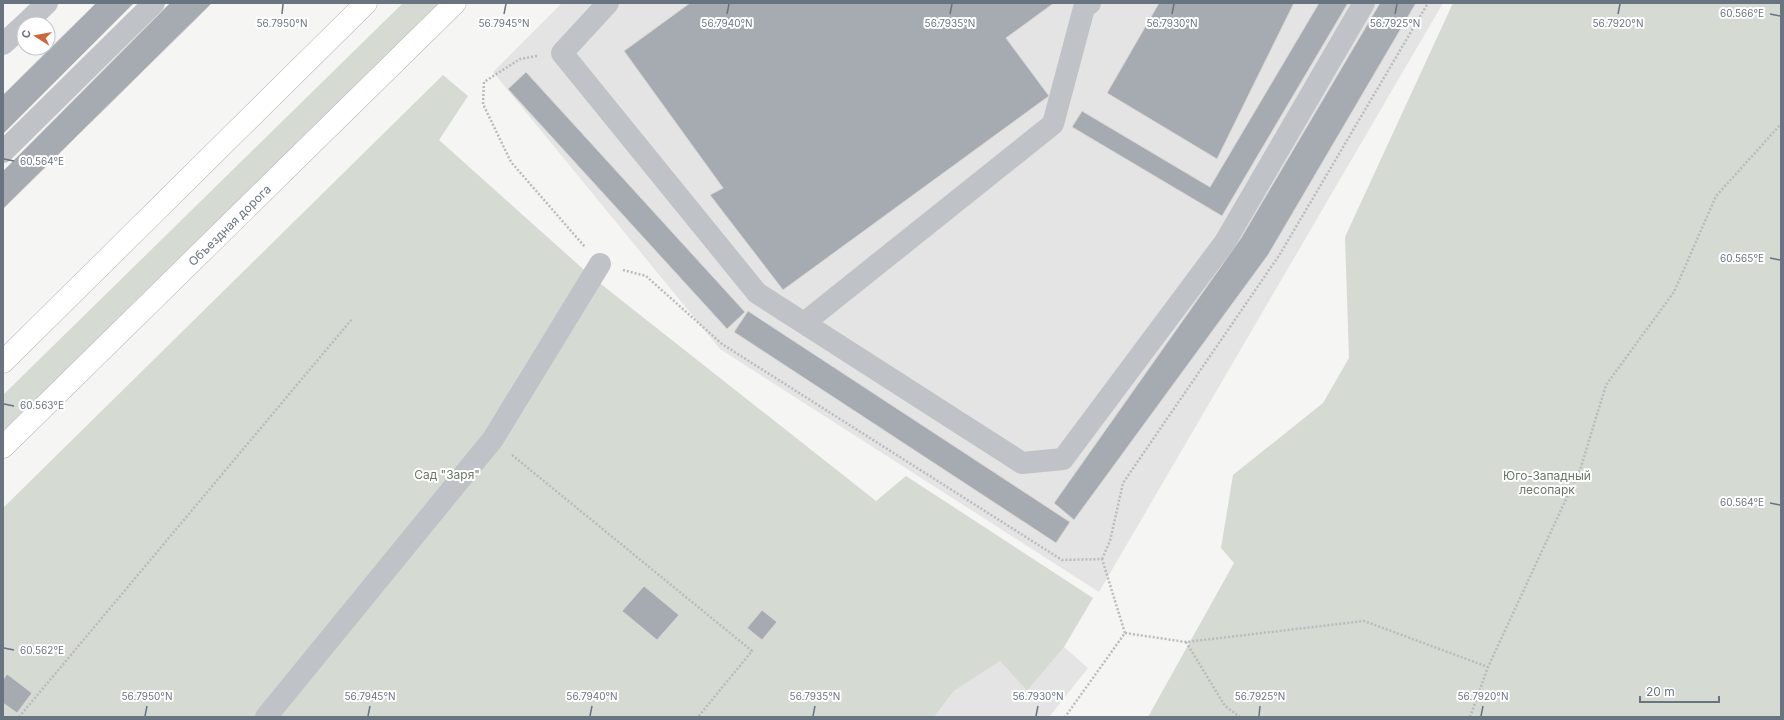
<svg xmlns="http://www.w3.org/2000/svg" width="1784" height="720" font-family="Inter,sans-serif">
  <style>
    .built { fill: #e3e4e3 }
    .green { fill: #d5dad2 }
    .building { fill: #a5abb1; stroke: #d7d7d5 }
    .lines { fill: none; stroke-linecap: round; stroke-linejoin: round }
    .major-casing { stroke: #b3b6ba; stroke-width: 23 }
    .path { stroke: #b9bbbe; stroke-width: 2.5; stroke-dasharray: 2 2; stroke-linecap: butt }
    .minor { stroke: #bfc2c6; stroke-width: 22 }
    .major { stroke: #fff; stroke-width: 22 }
    .ticks { fill: none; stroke: #687480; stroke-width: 1.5 }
    .labels { text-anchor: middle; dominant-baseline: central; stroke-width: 4; stroke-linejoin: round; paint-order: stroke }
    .street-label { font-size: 12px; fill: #687480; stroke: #fff }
    .park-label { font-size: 12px; fill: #697866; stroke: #fff }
    .ticks-label { font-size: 10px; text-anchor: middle; fill: #687480; stroke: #fff; stroke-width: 4; stroke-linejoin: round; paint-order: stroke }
  </style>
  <rect width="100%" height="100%" fill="#f5f5f3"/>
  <path class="built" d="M 562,3 L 1443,3 L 1099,592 L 720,349 L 493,72 Z
    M 1064,647 L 1088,668 L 1049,717 L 934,717 L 954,691 L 1000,661 L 1027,691 Z"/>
  <path class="green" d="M 403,3 L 441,3 L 3,433 L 3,395 Z
    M 1453,3 L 1781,3 L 1781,717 L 1148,717 L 1234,563 L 1221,548 L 1233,475 L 1323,403 L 1349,358 L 1345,237 Z
    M 443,75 L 468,96 L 439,140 L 592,277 L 876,501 L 906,476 L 1093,598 L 1064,647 L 1027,691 L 1000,661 L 954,691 L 934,717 L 3,717 L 3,508 Z"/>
  <path class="building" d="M 96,3 L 134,3 L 3,134 L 3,95 Z
    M 170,3 L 212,3 L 3,209 L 3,171 Z
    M 690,3 L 1054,3 L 1006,38 L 1049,96 L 783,290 L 710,195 L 723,188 L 624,51 Z
    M 1159,3 L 1294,3 L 1217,159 L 1107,93 Z
    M 1319,3 L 1348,3 L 1222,216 L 1072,127 L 1082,111 L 1210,187 Z
    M 1380,3 L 1416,3 L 1268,255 L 1074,520 L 1054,503 L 1241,238 Z
    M 526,72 L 745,312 L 727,329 L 508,89 Z
    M 748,311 L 1070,522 L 1056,543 L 734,332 Z
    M 644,586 L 679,615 L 657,640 L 622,611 Z
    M 762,610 L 777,622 L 762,640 L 747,628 Z
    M 7,674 L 32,693 L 17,713 L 3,703 L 3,680 Z"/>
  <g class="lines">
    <g class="major-casing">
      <g id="major">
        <path d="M 3,362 L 366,3"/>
        <path id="s1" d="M 3,447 L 455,3"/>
      </g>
    </g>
    <path class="path" d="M 537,56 L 520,59 L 484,82 L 483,104 L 511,162 L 585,247
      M 623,270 L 646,276 L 722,344 L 1062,560 L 1102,559 L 1125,633 L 1065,717
      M 512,455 L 752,651 L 698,717
      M 1102,559 L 1110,541 L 1123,483 L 1280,254 L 1428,3
      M 1125,633 L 1186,642 L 1364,621 L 1488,667
      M 1186,642 L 1225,706 L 1240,717
      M 19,717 L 352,319
      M 1470,717 L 1488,667 L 1581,467 L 1606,385 L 1674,292 L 1716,196 L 1781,124"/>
    <path class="minor" d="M 608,3 L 562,53 L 757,293 L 1022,463 L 1063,459 L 1225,242 L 1364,3
      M 25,24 L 47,3
      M 3,44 L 24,25
      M 3,152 L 154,3
      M 804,323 L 1053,124 L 1084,8 L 1090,3
      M 266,717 L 493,439 L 600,264"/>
    <use href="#major" class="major"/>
  </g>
  <path class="ticks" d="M 282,14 L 283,4M 504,14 L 506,4M 727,14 L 729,4M 950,14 L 952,4M 1172,14 L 1174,4M 1395,14 L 1397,4M 1618,14 L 1620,4M 1770,14 L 1780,16M 4,159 L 14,161M 1770,258 L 1780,260M 4,404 L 14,406M 1770,503 L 1780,505M 4,648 L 14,650M 145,716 L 147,706M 368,716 L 370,706M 590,716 L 592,706M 813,716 L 815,706M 1036,716 L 1038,706M 1259,716 L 1260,706M 1481,716 L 1483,706"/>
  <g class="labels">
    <g class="street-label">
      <text stroke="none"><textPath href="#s1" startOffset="317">Объездная дорога</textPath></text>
    </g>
    <g class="park-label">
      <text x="447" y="474">Сад "Заря"</text>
      <text x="1547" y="475">Юго-Западный<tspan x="1547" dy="14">лесопарк</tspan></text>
    </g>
  </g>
  <g class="ticks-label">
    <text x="1742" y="17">60.566°E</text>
    <text x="282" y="27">56.7950°N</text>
    <text x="504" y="27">56.7945°N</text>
    <text x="727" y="27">56.7940°N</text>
    <text x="950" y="27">56.7935°N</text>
    <text x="1172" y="27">56.7930°N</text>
    <text x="1395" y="27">56.7925°N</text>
    <text x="1618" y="27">56.7920°N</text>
    <text x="42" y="165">60.564°E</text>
    <text x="1742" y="262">60.565°E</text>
    <text x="42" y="409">60.563°E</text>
    <text x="1742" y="506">60.564°E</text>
    <text x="42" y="654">60.562°E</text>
    <text x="147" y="700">56.7950°N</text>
    <text x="370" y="700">56.7945°N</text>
    <text x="592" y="700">56.7940°N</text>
    <text x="815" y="700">56.7935°N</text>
    <text x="1038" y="700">56.7930°N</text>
    <text x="1260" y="700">56.7925°N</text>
    <text x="1483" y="700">56.7920°N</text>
  </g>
  <rect width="1784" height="720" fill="none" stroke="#687480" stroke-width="8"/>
  <g transform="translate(36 36) rotate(281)"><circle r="19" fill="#ffffff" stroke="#c3c7cc"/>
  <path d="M0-3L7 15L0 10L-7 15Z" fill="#cc673c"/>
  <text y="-6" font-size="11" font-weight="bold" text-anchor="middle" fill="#687480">С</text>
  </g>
  <path d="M1640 696v6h79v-6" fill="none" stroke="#687480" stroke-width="2"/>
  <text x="1646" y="696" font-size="12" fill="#687480" stroke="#ffffff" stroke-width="3" paint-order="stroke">20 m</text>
</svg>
